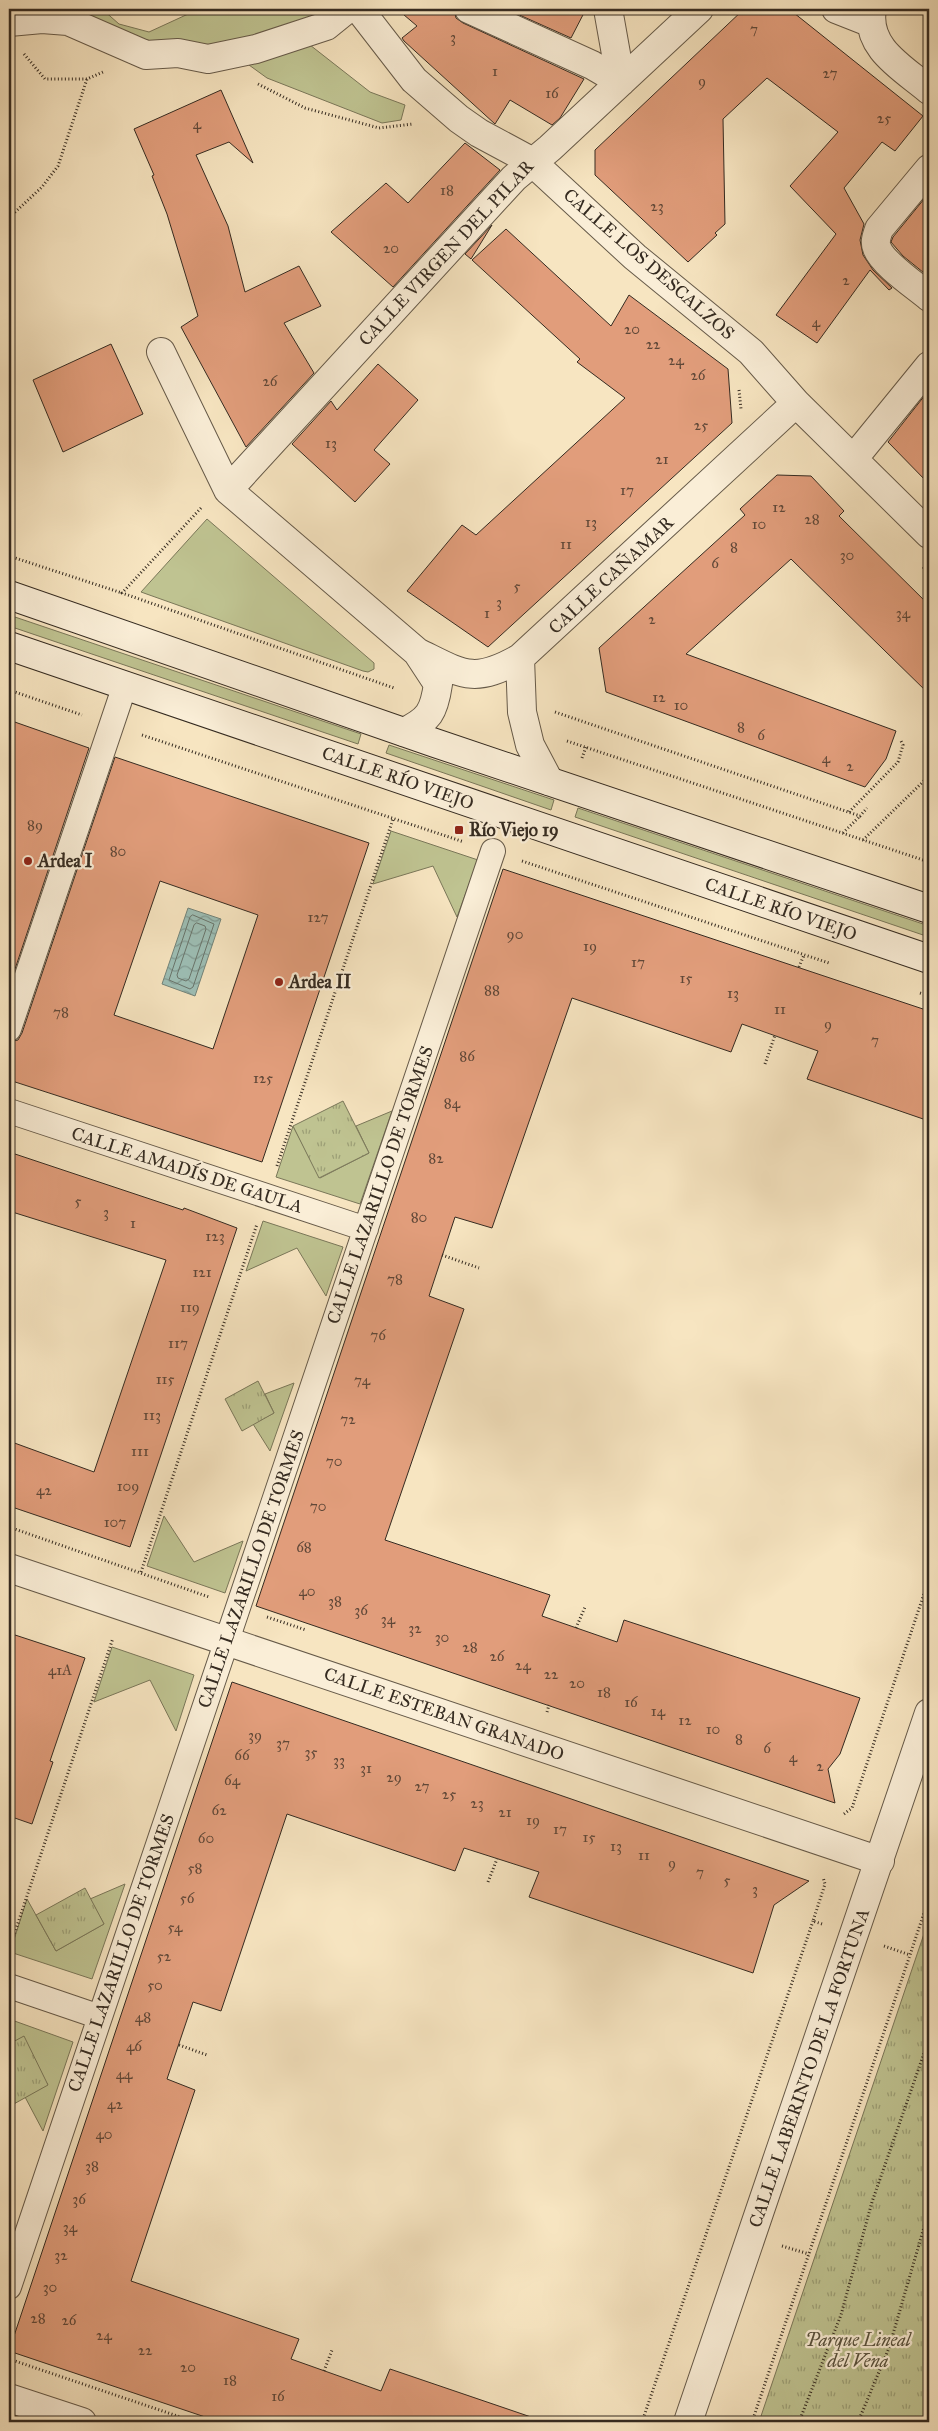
<svg xmlns="http://www.w3.org/2000/svg" width="938" height="2431" font-family="'IM FELL Great Primer',serif">
  <style>
    .green { fill: #bfc391; stroke: #7a7759 }
    .park { fill: url(#park-tufts); stroke: #7a7759 }
    .water { fill: url(#water-waves); stroke: #73847a }
    .lines { fill: none; stroke-linecap: round; stroke-linejoin: round }
    .shore { stroke: #69756c; stroke-width: 1 }
    .building { fill: #e19d7b; stroke: #352b21; fill-rule: evenodd }
    .pedestrian-casing { stroke: #665a49; stroke-width: 26 }
    .minor-casing { stroke: #665a49; stroke-width: 30 }
    .secondary-casing { stroke: #352b21; stroke-width: 30 }
    .path { stroke: #352b21; stroke-width: 3; stroke-dasharray: 1 2.5; stroke-linecap: butt }
    .pedestrian { stroke: #faeed7; stroke-width: 24 }
    .minor { stroke: #faeed7; stroke-width: 28 }
    .secondary { stroke: #faeed7; stroke-width: 28 }
    .poi-dot { fill: #8f2418; stroke: #faeed7; stroke-width: 2 }
    .labels { text-anchor: middle; dominant-baseline: central; stroke-width: 4.5; stroke-linejoin: round; paint-order: stroke }
    .number-label { font-size: 15px; fill: #604838 }
    .street-label { font-size: 18px; fill: #352b21; stroke: #faeed7 }
    .poi-label { font-size: 18px; font-weight: bold; fill: #352b21; stroke: #faeed7; text-anchor: start }
    .park-label { font-size: 18px; font-style: italic; fill: #58513d; stroke: #faeed7 }
  </style>
  <defs>
    <pattern id="park-tufts" width="24" height="20" patternUnits="userSpaceOnUse" patternTransform="scale(1.25)"><rect width="24" height="20" fill="#bfc391"/><path d="M3 7l-1-3M5 7V3M7 7l1-3M15 17l-1-3M17 17v-4M19 17l1-3" fill="none" stroke="#9c9f76"/></pattern>
    <pattern id="water-waves" width="16" height="10" patternUnits="userSpaceOnUse" patternTransform="scale(1.25)"><rect width="16" height="10" fill="#9dbfb6"/><path d="M0 5q4-4 8 0t8 0" fill="none" stroke="#819b94"/></pattern>
  </defs>
  <rect width="100%" height="100%" fill="#f7e5c1"/>
  <filter id="stains"><feTurbulence type="fractalNoise" baseFrequency=".004" numOctaves="4"/><feColorMatrix values="0 0 0 0 .2 0 0 0 0 .09 0 0 0 0 .02 0 0 0 .5 -.17"/></filter>
  <radialGradient id="worn" r=".72"><stop offset=".6" stop-color="#630" stop-opacity="0"/><stop offset="1" stop-color="#630" stop-opacity=".3"/></radialGradient>
  <path class="green" d="M 63,9 L 102,9 L 119,24 L 149,32 L 199,9 L 322,9 L 303,22 L 240,44 L 207,47 L 155,44 Z
    M 310,45 L 370,92 L 405,105 L 401,120 L 382,123 L 267,78 L 249,65 Z
    M 207,519 L 374,663 L 374,669 L 368,672 L 363,671 L 141,592 Z
    M 9,615 L 361,734 L 358,744 L 9,626 Z
    M 389,745 L 554,800 L 551,810 L 386,753 Z
    M 578,808 L 929,926 L 929,937 L 575,817 Z
    M 391,831 L 478,860 L 457,917 L 433,866 L 373,884 Z
    M 392,1111 L 360,1204 L 276,1177 L 293,1126 L 320,1178 L 369,1153 L 356,1126 Z
    M 263,1221 L 343,1247 L 326,1296 L 297,1248 L 246,1271 Z
    M 294,1383 L 270,1451 L 253,1424 L 274,1413 L 265,1394 Z
    M 164,1516 L 194,1562 L 243,1541 L 225,1593 L 147,1566 Z
    M 112,1647 L 194,1675 L 176,1731 L 150,1680 L 94,1702 Z
    M 125,1884 L 92,1979 L 10,1952 L 27,1899 L 56,1951 L 104,1924 L 90,1899 Z
    M 9,2019 L 73,2042 L 43,2131 L 25,2097 L 48,2084 L 9,2044 Z"/>
  <path class="park" d="M 343,1101 L 369,1153 L 319,1178 L 293,1126 Z
    M 258,1381 L 274,1413 L 242,1431 L 225,1399 Z
    M 85,1888 L 104,1924 L 56,1951 L 36,1915 Z
    M 929,1919 L 929,2422 L 759,2422 Z
    M 24,2036 L 48,2085 L 12,2105 L 9,2099 L 9,2044 Z"/>
  <path class="water" d="M 188,908 L 221,919 L 195,996 L 162,984 Z"/>
  <g class="lines">
    <path class="shore" d="M 193,915 L 214,924 L 193,987 L 190,989 L 169,980 L 190,917 Z
      M 197,923 L 205,926 L 206,929 L 189,979 L 186,981 L 178,978 L 177,975 L 194,925 Z"/>
  </g>
  <path class="building" d="M 397,9 L 454,9 L 456,18 L 463,23 L 584,79 L 560,118 L 552,125 L 510,100 L 495,124 L 404,41 L 402,38 L 417,26 Z
    M 506,9 L 586,9 L 571,38 Z
    M 744,9 L 789,9 L 923,116 L 895,151 L 882,142 L 844,188 L 864,224 L 860,240 L 863,255 L 873,270 L 892,288 L 889,290 L 870,270 L 817,343 L 776,315 L 836,234 L 790,186 L 838,132 L 800,103 L 767,78 L 723,119 L 725,224 L 715,233 L 717,235 L 688,262 L 595,175 L 595,150 Z
    M 221,90 L 253,163 L 229,142 L 196,155 L 228,226 L 245,292 L 299,266 L 321,306 L 284,323 L 314,373 L 246,447 L 181,327 L 198,316 L 167,214 L 152,176 L 154,175 L 134,129 Z
    M 465,143 L 500,170 L 393,287 L 331,232 L 386,183 L 408,203 Z
    M 929,193 L 929,277 L 903,256 L 891,242 L 893,237 Z
    M 492,225 L 471,259 L 465,254 Z
    M 506,229 L 611,326 L 629,295 L 728,369 L 732,423 L 488,647 L 407,591 L 462,525 L 476,535 L 625,398 L 577,362 L 580,359 L 472,260 Z
    M 111,344 L 143,414 L 63,452 L 33,380 Z
    M 378,364 L 418,400 L 374,450 L 390,464 L 355,502 L 292,444 L 331,401 L 337,410 Z
    M 929,390 L 929,484 L 888,442 Z
    M 777,475 L 811,476 L 844,511 L 839,516 L 929,605 L 929,694 L 791,559 L 686,654 L 896,731 L 886,759 L 865,787 L 606,692 L 599,648 L 745,515 L 740,509 Z
    M 9,720 L 89,748 L 9,987 Z
    M 115,757 L 369,843 L 262,1162 L 9,1080 L 9,1042 L 18,1040 L 22,1033 ZM 160,881 L 258,915 L 213,1049 L 114,1015 Z
    M 503,869 L 929,1011 L 929,1121 L 807,1079 L 818,1051 L 742,1024 L 731,1052 L 572,998 L 492,1228 L 455,1217 L 429,1296 L 464,1309 L 385,1540 L 550,1595 L 542,1616 L 617,1642 L 624,1620 L 860,1698 L 840,1754 L 828,1769 L 835,1803 L 256,1606 Z
    M 9,1152 L 183,1210 L 184,1208 L 237,1228 L 130,1547 L 9,1506 L 9,1441 L 94,1472 L 166,1260 L 9,1211 Z
    M 9,1633 L 85,1658 L 50,1761 L 53,1762 L 32,1824 L 9,1816 Z
    M 232,1682 L 809,1881 L 774,1905 L 753,1973 L 529,1897 L 539,1872 L 464,1848 L 455,1871 L 287,1814 L 221,2011 L 193,2002 L 167,2079 L 195,2090 L 131,2281 L 299,2339 L 291,2359 L 381,2391 L 390,2369 L 531,2417 L 530,2422 L 220,2422 L 9,2351 Z"/>
  <g class="lines">
    <g class="pedestrian-casing">
      <path id="pedestrian" d="M 9,1029 L 125,685
        M 9,1111 L 366,1229
        M 9,1986 L 100,2017
        M 9,2287 L 493,851"/>
    </g>
    <g class="minor-casing">
      <path id="minor" d="M 359,9 L 414,80 L 459,119 L 479,133 L 531,161 L 635,257 L 751,352 L 796,403 L 929,534
        M 469,9 L 592,65 L 621,82
        M 608,9 L 621,82
        M 836,9 L 869,22
        M 872,9 C 865,48 903,68 929,90
        M 9,22 L 42,19 L 68,21 L 146,55 L 178,53 L 208,59 L 256,49 L 326,26 L 347,9
        M 929,169 L 879,229 C 877,236 874,241 877,248 C 882,263 916,286 929,297
        M 161,352 L 228,490 L 417,652 C 462,674 473,685 520,658 L 796,403
        M 854,458 L 929,366
        M 228,490 L 514,178 L 550,148 L 699,9
        M 520,658 L 522,712 L 530,745 L 549,781
        M 404,732 C 429,720 434,712 438,684 L 417,652
        M 9,1568 L 880,1861
        M 9,2398 L 82,2422
        M 688,2422 L 929,1713"/>
    </g>
    <g class="secondary-casing">
      <path id="secondary" d="M 9,595 L 435,743 L 929,909
        M 9,646 L 929,959"/>
    </g>
    <path class="path" d="M 24,54 L 45,79 L 87,79 L 103,72
      M 258,84 L 305,108 L 379,128 L 413,124
      M 9,221 L 13,214 L 42,187 L 58,166 L 87,79
      M 739,390 L 741,409
      M 201,508 L 122,593 L 394,688
      M 9,556 L 122,593
      M 923,567 L 929,573
      M 9,690 L 82,715
      M 555,712 L 860,816 L 867,808
      M 142,735 L 464,842
      M 567,741 L 929,862
      M 582,758 L 586,747
      M 849,812 L 898,762 L 903,745 L 900,739
      M 843,833 L 860,816
      M 863,840 L 929,776
      M 522,861 L 829,963
      M 799,967 L 804,955
      M 920,993 L 929,996
      M 765,1064 L 775,1035
      M 277,1166 L 393,819
      M 442,1255 L 479,1268
      M 9,1527 L 209,1597
      M 141,1572 L 257,1224
      M 267,1617 L 306,1630
      M 576,1628 L 585,1607
      M 547,1712 L 549,1705
      M 844,1814 L 852,1808 L 929,1579
      M 488,1882 L 497,1859
      M 822,1924 L 813,1921 L 825,1884 L 823,1877
      M 884,1946 L 910,1955 L 929,1898
      M 9,1950 L 113,1638
      M 179,2045 L 207,2055
      M 782,2246 L 809,2254
      M 9,2359 L 195,2422
      M 324,2371 L 332,2350
      M 642,2422 L 813,1921
      M 752,2422 L 910,1955
      M 799,2422 L 841,2315 L 872,2202 L 929,2039
      M 858,2422 L 889,2348 L 929,2210"/>
    <use href="#pedestrian" class="pedestrian"/>
    <use href="#minor" class="minor"/>
    <use href="#secondary" class="secondary"/>
  </g>
  <g class="poi-dot">
    <rect x="454" y="825" width="10" height="10" rx="2.5"/>
    <circle cx="28" cy="861" r="5"/>
    <circle cx="279" cy="982" r="5"/>
  </g>
  <g class="labels">
    <g class="number-label">
      <text x="754" y="29">7</text>
      <text x="453" y="37">3</text>
      <text x="495" y="71">1</text>
      <text x="830" y="73">27</text>
      <text x="702" y="81">9</text>
      <text x="552" y="93">16</text>
      <text x="884" y="118">25</text>
      <text x="197" y="124">4</text>
      <text x="447" y="190">18</text>
      <text x="657" y="206">23</text>
      <text x="391" y="248">20</text>
      <text x="846" y="280">2</text>
      <text x="816" y="322">4</text>
      <text x="632" y="329">20</text>
      <text x="653" y="344">22</text>
      <text x="676" y="360">24</text>
      <text x="698" y="375">26</text>
      <text x="270" y="381">26</text>
      <text x="701" y="425">25</text>
      <text x="331" y="443">13</text>
      <text x="662" y="459">21</text>
      <text x="627" y="490">17</text>
      <text x="779" y="507">12</text>
      <text x="812" y="519">28</text>
      <text x="591" y="522">13</text>
      <text x="759" y="524">10</text>
      <text x="566" y="544">11</text>
      <text x="734" y="547">8</text>
      <text x="847" y="555">30</text>
      <text x="715" y="563">6</text>
      <text x="517" y="586">5</text>
      <text x="499" y="602">3</text>
      <text x="487" y="613">1</text>
      <text x="903" y="613">34</text>
      <text x="652" y="619">2</text>
      <text x="659" y="697">12</text>
      <text x="681" y="705">10</text>
      <text x="741" y="727">8</text>
      <text x="761" y="735">6</text>
      <text x="826" y="758">4</text>
      <text x="850" y="766">2</text>
      <text x="35" y="825">89</text>
      <text x="118" y="851">80</text>
      <text x="318" y="917">127</text>
      <text x="515" y="934">90</text>
      <text x="590" y="946">19</text>
      <text x="638" y="962">17</text>
      <text x="686" y="978">15</text>
      <text x="492" y="990">88</text>
      <text x="733" y="993">13</text>
      <text x="780" y="1009">11</text>
      <text x="61" y="1012">78</text>
      <text x="828" y="1024">9</text>
      <text x="875" y="1040">7</text>
      <text x="467" y="1056">86</text>
      <text x="263" y="1078">125</text>
      <text x="452" y="1103">84</text>
      <text x="436" y="1158">82</text>
      <text x="78" y="1201">5</text>
      <text x="106" y="1212">3</text>
      <text x="419" y="1217">80</text>
      <text x="133" y="1223">1</text>
      <text x="215" y="1236">123</text>
      <text x="202" y="1272">121</text>
      <text x="395" y="1279">78</text>
      <text x="190" y="1307">119</text>
      <text x="378" y="1335">76</text>
      <text x="178" y="1343">117</text>
      <text x="165" y="1379">115</text>
      <text x="362" y="1380">74</text>
      <text x="152" y="1415">113</text>
      <text x="348" y="1419">72</text>
      <text x="140" y="1451">111</text>
      <text x="334" y="1461">70</text>
      <text x="128" y="1486">109</text>
      <text x="44" y="1490">42</text>
      <text x="318" y="1506">70</text>
      <text x="115" y="1522">107</text>
      <text x="304" y="1547">68</text>
      <text x="307" y="1591">40</text>
      <text x="335" y="1601">38</text>
      <text x="361" y="1610">36</text>
      <text x="388" y="1619">34</text>
      <text x="415" y="1628">32</text>
      <text x="442" y="1637">30</text>
      <text x="470" y="1647">28</text>
      <text x="497" y="1656">26</text>
      <text x="523" y="1665">24</text>
      <text x="60" y="1670">41A</text>
      <text x="551" y="1674">22</text>
      <text x="577" y="1683">20</text>
      <text x="604" y="1692">18</text>
      <text x="631" y="1702">16</text>
      <text x="658" y="1711">14</text>
      <text x="685" y="1720">12</text>
      <text x="713" y="1729">10</text>
      <text x="255" y="1735">39</text>
      <text x="739" y="1739">8</text>
      <text x="283" y="1743">37</text>
      <text x="767" y="1748">6</text>
      <text x="311" y="1752">35</text>
      <text x="242" y="1755">66</text>
      <text x="793" y="1757">4</text>
      <text x="339" y="1760">33</text>
      <text x="820" y="1766">2</text>
      <text x="366" y="1768">31</text>
      <text x="394" y="1777">29</text>
      <text x="232" y="1780">64</text>
      <text x="422" y="1786">27</text>
      <text x="449" y="1794">25</text>
      <text x="477" y="1803">23</text>
      <text x="219" y="1810">62</text>
      <text x="505" y="1812">21</text>
      <text x="533" y="1820">19</text>
      <text x="560" y="1829">17</text>
      <text x="589" y="1837">15</text>
      <text x="206" y="1838">60</text>
      <text x="616" y="1846">13</text>
      <text x="644" y="1855">11</text>
      <text x="672" y="1863">9</text>
      <text x="195" y="1868">58</text>
      <text x="700" y="1872">7</text>
      <text x="727" y="1880">5</text>
      <text x="755" y="1889">3</text>
      <text x="187" y="1898">56</text>
      <text x="175" y="1927">54</text>
      <text x="164" y="1956">52</text>
      <text x="155" y="1985">50</text>
      <text x="143" y="2017">48</text>
      <text x="134" y="2046">46</text>
      <text x="124" y="2074">44</text>
      <text x="115" y="2104">42</text>
      <text x="104" y="2134">40</text>
      <text x="92" y="2166">38</text>
      <text x="79" y="2199">36</text>
      <text x="70" y="2227">34</text>
      <text x="61" y="2255">32</text>
      <text x="50" y="2287">30</text>
      <text x="38" y="2318">28</text>
      <text x="69" y="2320">26</text>
      <text x="104" y="2335">24</text>
      <text x="145" y="2350">22</text>
      <text x="188" y="2367">20</text>
      <text x="230" y="2380">18</text>
      <text x="278" y="2396">16</text>
    </g>
    <g class="street-label">
      <text transform="translate(446 253) rotate(-47)">CALLE VIRGEN DEL PILAR</text>
      <text transform="translate(649 264) rotate(41)">CALLE LOS DESCALZOS</text>
      <text transform="translate(611 575) rotate(-43)">CALLE CAÑAMAR</text>
      <text transform="translate(398 778) rotate(19)">CALLE RÍO VIEJO</text>
      <text transform="translate(781 909) rotate(19)">CALLE RÍO VIEJO</text>
      <text transform="translate(187 1170) rotate(18)">CALLE AMADÍS DE GAULA</text>
      <text transform="translate(380 1185) rotate(-71)">CALLE LAZARILLO DE TORMES</text>
      <text transform="translate(251 1569) rotate(-71)">CALLE LAZARILLO DE TORMES</text>
      <text transform="translate(444 1714) rotate(19)">CALLE ESTEBAN GRANADO</text>
      <text transform="translate(121 1953) rotate(-71)">CALLE LAZARILLO DE TORMES</text>
      <text transform="translate(809 2068) rotate(-71)">CALLE LABERINTO DE LA FORTUNA</text>
    </g>
    <g class="poi-label">
      <text x="469" y="830">Río Viejo 19</text>
      <text x="38" y="861">Ardea I</text>
      <text x="289" y="982">Ardea II</text>
    </g>
    <g class="park-label">
      <text x="858" y="2340">Parque Lineal<tspan x="858" dy="21">del Vena</tspan></text>
    </g>
  </g>
  <rect width="938" height="2431" fill="none" stroke="#f7e5c1" stroke-width="30"/>
  <rect x="10" y="10" width="918" height="2411" fill="none" stroke="#352b21" stroke-width="2.5"/>
  <rect x="15" y="15" width="908" height="2401" fill="none" stroke="#352b21"/>
  <rect width="100%" height="100%" filter="url(#stains)"/>
  <rect width="100%" height="100%" fill="url(#worn)"/>
</svg>
